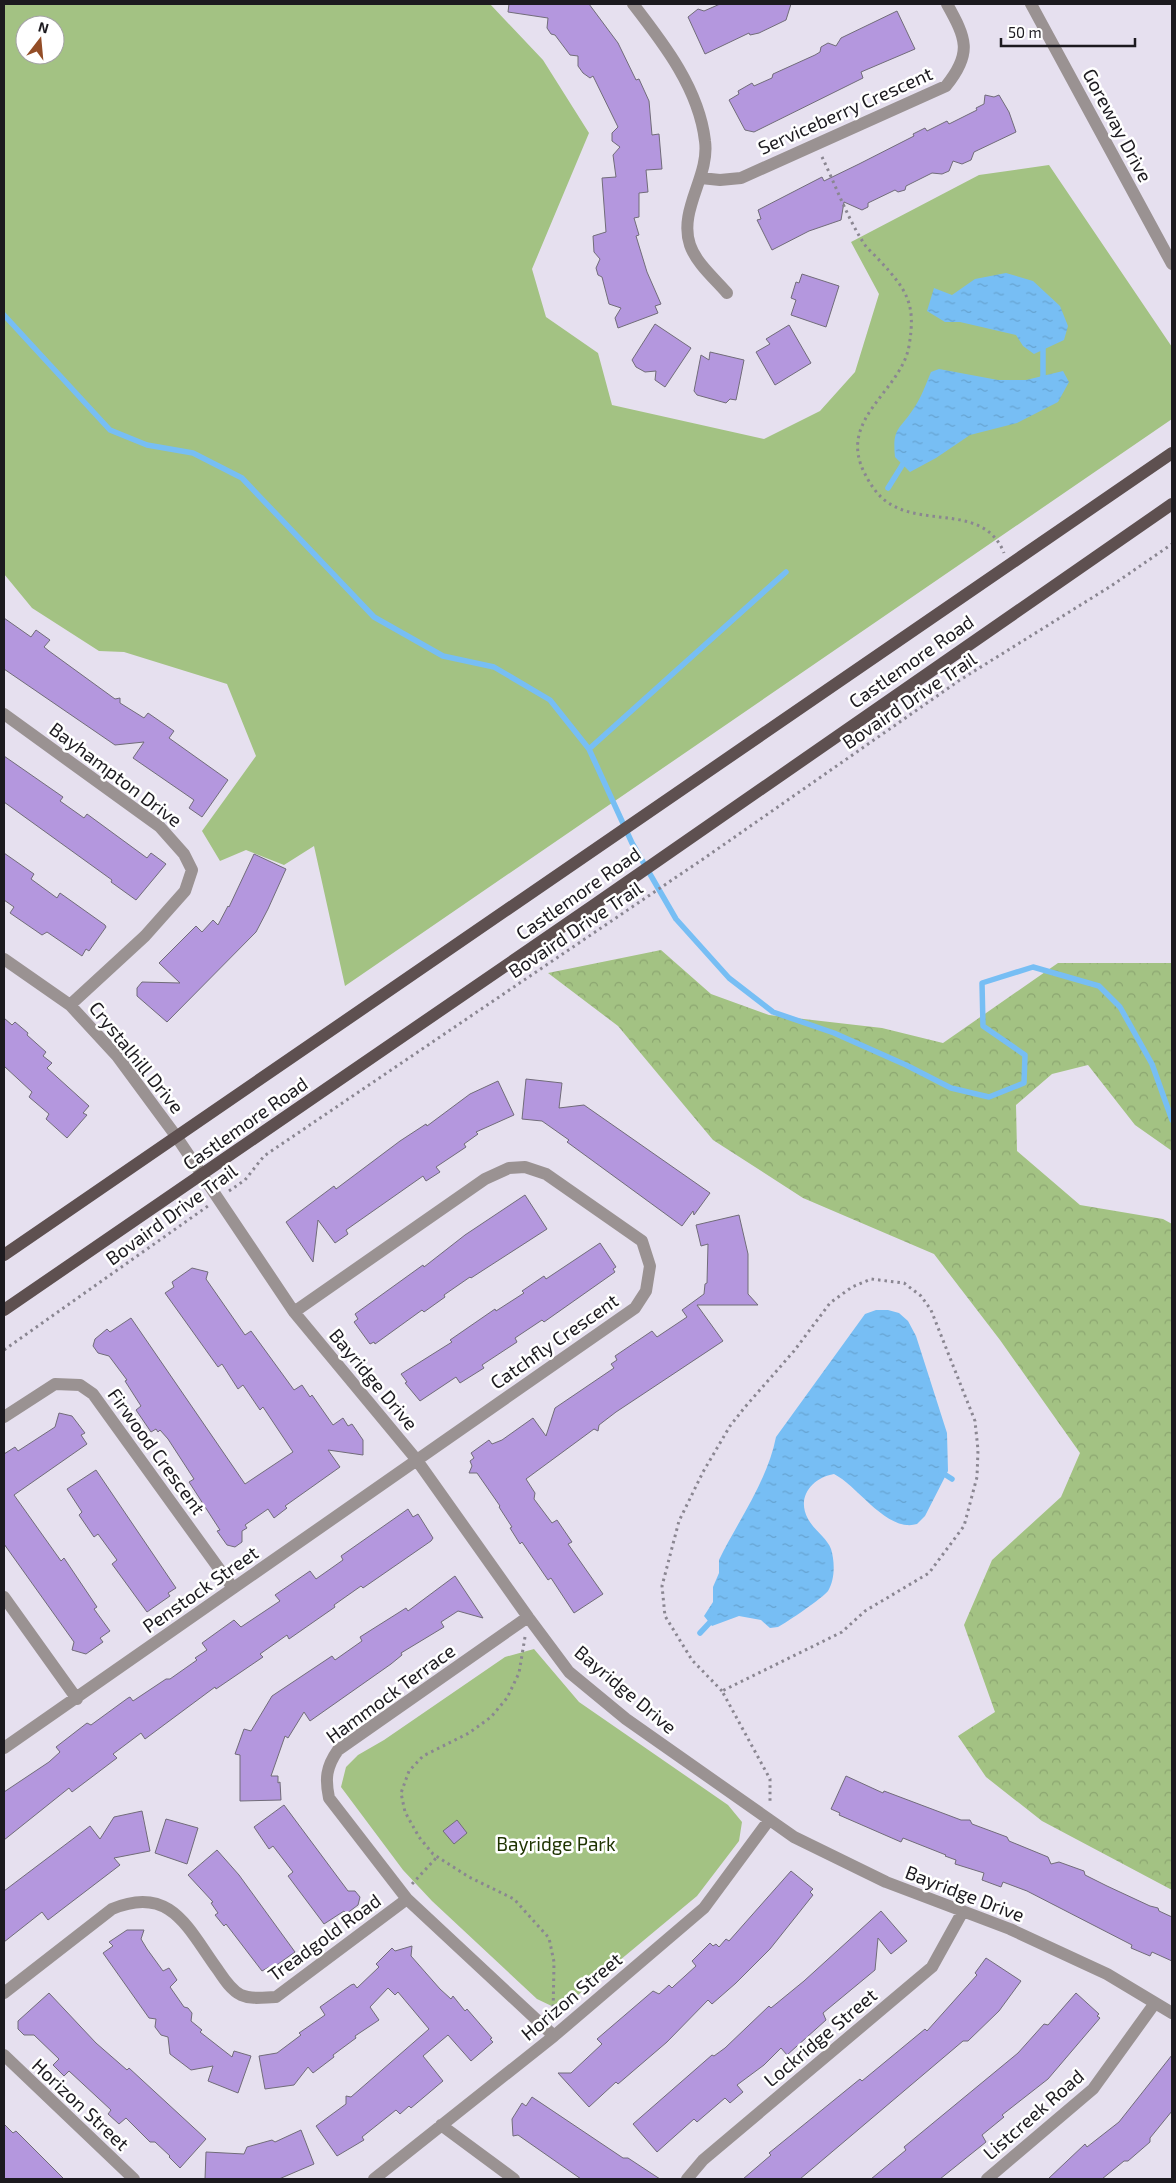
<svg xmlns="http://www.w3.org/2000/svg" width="1176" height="2183" font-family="'Exo 2',sans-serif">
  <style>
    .forest { fill: url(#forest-crowns) }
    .park { fill: #a3c283; fill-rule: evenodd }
    .water { fill: url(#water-ripples) }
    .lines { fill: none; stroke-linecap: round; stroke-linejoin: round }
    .stream { stroke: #77bef4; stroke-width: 5.5 }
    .building { fill: #b497de; stroke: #716c79 }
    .path { stroke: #8a8691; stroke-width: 3; stroke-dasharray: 2.5 4; stroke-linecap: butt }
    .minor { stroke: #9a9292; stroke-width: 12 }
    .major { stroke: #5e5050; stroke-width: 12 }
    .labels { text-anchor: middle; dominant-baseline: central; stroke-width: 5; stroke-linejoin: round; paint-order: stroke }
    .street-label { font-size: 19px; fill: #1c1a1f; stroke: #fff }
    .park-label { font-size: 19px; fill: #1e3300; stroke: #fff }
  </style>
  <defs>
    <pattern id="forest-crowns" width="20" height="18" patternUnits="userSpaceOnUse" patternTransform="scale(1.25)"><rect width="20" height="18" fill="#a3c283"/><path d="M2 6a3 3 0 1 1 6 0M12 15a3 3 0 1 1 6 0" fill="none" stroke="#8ca671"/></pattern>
    <pattern id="water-ripples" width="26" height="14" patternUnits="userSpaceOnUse" patternTransform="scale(1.25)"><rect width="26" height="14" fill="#77bef4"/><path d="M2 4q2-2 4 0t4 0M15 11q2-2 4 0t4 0" fill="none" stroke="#66a3d1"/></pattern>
  </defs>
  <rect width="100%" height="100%" fill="#e6e0ef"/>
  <path class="forest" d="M 661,950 L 711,994 L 769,1015 L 882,1028 L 943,1043 L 1058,963 L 1172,963 L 1172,1151 L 1135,1125 L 1088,1065 L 1052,1074 L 1016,1105 L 1017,1151 L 1080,1205 L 1163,1219 L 1172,1224 L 1172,1890 L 1042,1821 L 986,1777 L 958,1736 L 995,1712 L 964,1625 L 992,1560 L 1061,1497 L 1080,1453 L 1000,1340 L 934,1254 L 803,1198 L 713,1140 L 618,1026 L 548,973 Z"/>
  <path class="park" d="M 4,4 L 490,4 L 543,60 L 589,133 L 532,269 L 546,317 L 598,353 L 612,405 L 764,439 L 820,411 L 855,372 L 879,294 L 851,242 L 979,175 L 1049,165 L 1172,347 L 1172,419 L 345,986 L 314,846 L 284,865 L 246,850 L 220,861 L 202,831 L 256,756 L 227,684 L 124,652 L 99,651 L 32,608 L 4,574 ZM 25,25 L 55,25 L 55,55 L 25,55 Z
    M 534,1649 L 579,1702 L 728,1805 L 742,1822 L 739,1841 L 697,1896 L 560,2010 L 537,1999 L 432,1901 L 403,1870 L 341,1787 L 346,1767 L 358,1755 L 384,1740 L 505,1657 Z"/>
  <path class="water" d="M 1006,273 L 1033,281 L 1060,306 L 1068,326 L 1064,340 L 1034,354 L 1023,346 L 1016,335 L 960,322 L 945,322 L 927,311 L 934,288 L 952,295 L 975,279 Z
    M 939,369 L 998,380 L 1026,380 L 1063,371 L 1069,382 L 1058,402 L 1017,423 L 970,435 L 936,458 L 910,472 L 895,457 C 892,427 900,430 914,408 C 921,398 926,384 931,372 Z
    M 876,1310 L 888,1310 L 899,1313 L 908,1321 L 916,1336 L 947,1433 L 948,1471 L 925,1516 L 917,1524 C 887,1533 858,1486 834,1474 C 812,1478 796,1497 808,1519 C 814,1530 827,1538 831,1549 C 835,1562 835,1580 828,1591 C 824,1597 786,1623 778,1627 L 770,1628 L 761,1620 L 739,1616 L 712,1626 L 704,1616 L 713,1602 L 713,1587 L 719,1573 L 719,1560 C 739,1519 767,1482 776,1437 L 865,1314 Z"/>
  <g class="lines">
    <path class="stream" d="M 4,315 L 110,430 L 147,445 L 193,453 L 242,478 L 374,617 L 443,656 L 494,667 L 550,700 L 589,749 L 632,843 L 676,919 L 729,978 L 773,1012 L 834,1033 L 906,1065 L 951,1088 L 989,1097 L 1024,1083 L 1025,1055 L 983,1026 L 982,983 L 1033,967 L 1099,986 L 1120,1007 L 1152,1064 L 1172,1120
      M 1040,382 L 1043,377 L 1043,342
      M 888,488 L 906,459
      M 589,749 L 786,572
      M 941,1472 L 952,1479
      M 700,1633 L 714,1618"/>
  </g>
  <path class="building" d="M 509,4 L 589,4 L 618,43 L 636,80 L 639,79 L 649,101 L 652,135 L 659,134 L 662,169 L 646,170 L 648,192 L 639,193 L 639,217 L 634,218 L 639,235 L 636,236 L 647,272 L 661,304 L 655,306 L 658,313 L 618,328 L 615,318 L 621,308 L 609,304 L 602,277 L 598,275 L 596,268 L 600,259 L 594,252 L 593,236 L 606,232 L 602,178 L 616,177 L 613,155 L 620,147 L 612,141 L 612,133 L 618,127 L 593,76 L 590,78 L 583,73 L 578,66 L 578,56 L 570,55 L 555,35 L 551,34 L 547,28 L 548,18 L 508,12 Z
    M 720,4 L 791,4 L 786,20 L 759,33 L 750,35 L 749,33 L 705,54 L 688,17 L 698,9 L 704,11 Z
    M 897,11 L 915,49 L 861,72 L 863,78 L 754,132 L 745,130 L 729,100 L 739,94 L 738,91 L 752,83 L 754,86 L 772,78 L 773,74 L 815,55 L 820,52 L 821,47 L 828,43 L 836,46 L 841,38 Z
    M 985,95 L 994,97 L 999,95 L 1009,112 L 1016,132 L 974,152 L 971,160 L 962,164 L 953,161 L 949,171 L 942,174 L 932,173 L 906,186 L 905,190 L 898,192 L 895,190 L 868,203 L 868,207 L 862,210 L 844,202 L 841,220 L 809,231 L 772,250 L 757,220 L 761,219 L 758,210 L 822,177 L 824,181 L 859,164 L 914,136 L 913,134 L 925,128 L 927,131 L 947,121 L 949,124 L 977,110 L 976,108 L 984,104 Z
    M 802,274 L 839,286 L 826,327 L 791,315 L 796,300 L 791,298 L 796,282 L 799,283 Z
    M 655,324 L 691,348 L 665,387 L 655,380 L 656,371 L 645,372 L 636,367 L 632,360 Z
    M 789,325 L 811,363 L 775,385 L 756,352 L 770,344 L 766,339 Z
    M 710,352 L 744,360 L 736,400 L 730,399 L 726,403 L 697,395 L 694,391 L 701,355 L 709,360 Z
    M 4,618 L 31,637 L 36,630 L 50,640 L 44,647 L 49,651 L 115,699 L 120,698 L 120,703 L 144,718 L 148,713 L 174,731 L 169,738 L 228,780 L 202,817 L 189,808 L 194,800 L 133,758 L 144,742 L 115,745 L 4,669 Z
    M 4,756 L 63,797 L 60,801 L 84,818 L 87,814 L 147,858 L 151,853 L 166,864 L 136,900 L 111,882 L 112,880 L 4,802 Z
    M 4,853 L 34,874 L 31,879 L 57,898 L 60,893 L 105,925 L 106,927 L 89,951 L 86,949 L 82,956 L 47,932 L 42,935 L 10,913 L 14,907 L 4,900 Z
    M 254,854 L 286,869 L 268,909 L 256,932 L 167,1022 L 137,996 L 137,988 L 142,982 L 180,983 L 159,963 L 196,926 L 202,932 L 213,920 L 218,925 L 228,906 L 229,907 Z
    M 4,1018 L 12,1025 L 15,1022 L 28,1033 L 27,1035 L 46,1052 L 43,1056 L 52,1063 L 47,1068 L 89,1106 L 83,1113 L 87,1115 L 67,1138 L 46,1119 L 49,1114 L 29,1097 L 32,1092 L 4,1066 Z
    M 526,1079 L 562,1083 L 559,1108 L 584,1105 L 710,1193 L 694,1215 L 693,1211 L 682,1226 L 567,1142 L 569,1140 L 542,1121 L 522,1119 Z
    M 498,1081 L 514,1115 L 476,1132 L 478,1134 L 464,1144 L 466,1147 L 436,1167 L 440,1172 L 426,1181 L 423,1176 L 346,1230 L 348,1234 L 335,1243 L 318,1220 L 313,1262 L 286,1222 L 334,1186 L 336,1189 L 400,1141 L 426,1124 L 427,1126 L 470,1094 Z
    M 525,1195 L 547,1229 L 471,1278 L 470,1277 L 444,1295 L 445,1297 L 424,1312 L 422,1310 L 375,1344 L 374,1342 L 370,1344 L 354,1322 L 358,1319 L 355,1314 L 423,1265 L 424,1267 L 465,1235 Z
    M 739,1215 L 748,1254 L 748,1294 L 758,1305 L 697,1305 L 723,1341 L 616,1412 L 599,1425 L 598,1431 L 594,1429 L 526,1479 L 535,1493 L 534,1499 L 552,1523 L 557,1520 L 572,1542 L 568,1544 L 603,1594 L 574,1613 L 551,1578 L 548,1580 L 522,1542 L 520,1544 L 510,1528 L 512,1527 L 499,1507 L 500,1506 L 477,1473 L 469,1473 L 472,1466 L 470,1461 L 474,1458 L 471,1453 L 489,1440 L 492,1444 L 502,1440 L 533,1418 L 546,1436 L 555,1408 L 614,1368 L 611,1364 L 617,1360 L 615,1356 L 652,1331 L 657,1337 L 687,1317 L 682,1310 L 704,1294 L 705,1284 L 707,1283 L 708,1244 L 701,1246 L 696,1225 Z
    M 600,1243 L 616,1267 L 613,1269 L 615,1272 L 544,1322 L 542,1320 L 515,1338 L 517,1342 L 482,1365 L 484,1368 L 460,1383 L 456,1377 L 420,1401 L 405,1383 L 407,1382 L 401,1374 L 452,1342 L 450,1340 L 495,1309 L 496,1311 L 524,1293 L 522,1291 L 544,1276 L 546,1279 Z
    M 192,1268 L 208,1272 L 206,1279 L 245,1335 L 251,1331 L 294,1390 L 302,1385 L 310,1397 L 312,1395 L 333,1425 L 343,1418 L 348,1426 L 352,1424 L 363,1440 L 363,1455 L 328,1450 L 340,1467 L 285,1506 L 287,1508 L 274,1518 L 268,1509 L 245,1525 L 247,1528 L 242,1531 L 242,1542 L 235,1547 L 227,1545 L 217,1531 L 220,1530 L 189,1482 L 194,1479 L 168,1439 L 160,1430 L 158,1432 L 156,1429 L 151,1432 L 136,1410 L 141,1406 L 125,1381 L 127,1380 L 109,1356 L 98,1353 L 93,1346 L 95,1339 L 107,1329 L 110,1332 L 131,1318 L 245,1484 L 293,1452 L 263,1407 L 260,1410 L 243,1385 L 238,1389 L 222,1364 L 218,1367 L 165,1293 L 174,1287 L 172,1282 Z
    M 59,1413 L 72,1416 L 85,1433 L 81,1435 L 87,1444 L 14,1495 L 61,1561 L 64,1558 L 97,1607 L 94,1609 L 110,1631 L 100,1638 L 103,1642 L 86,1654 L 72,1650 L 74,1642 L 4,1544 L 4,1454 L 15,1447 L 18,1451 L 55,1427 Z
    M 96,1470 L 176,1588 L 168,1593 L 170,1596 L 147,1612 L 112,1564 L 117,1560 L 98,1534 L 94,1537 L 79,1515 L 82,1512 L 67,1489 Z
    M 408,1509 L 413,1517 L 418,1514 L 433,1538 L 431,1541 L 363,1588 L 361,1586 L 334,1605 L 335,1607 L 289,1639 L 287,1635 L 260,1654 L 263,1657 L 216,1689 L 215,1687 L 145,1739 L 141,1733 L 113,1754 L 117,1758 L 72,1792 L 69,1788 L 4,1840 L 4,1792 L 49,1762 L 60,1752 L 56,1747 L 87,1723 L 91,1725 L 128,1698 L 130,1697 L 133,1701 L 166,1679 L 170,1679 L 197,1660 L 195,1658 L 207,1650 L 202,1643 L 234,1620 L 241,1627 L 280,1601 L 275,1595 L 310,1571 L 316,1579 L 343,1560 L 341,1556 Z
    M 455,1576 L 483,1618 L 458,1611 L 441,1622 L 444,1627 L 401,1653 L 402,1655 L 391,1664 L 310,1721 L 304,1712 L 288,1738 L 285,1736 L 271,1776 L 278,1776 L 278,1783 L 280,1782 L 281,1800 L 240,1801 L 240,1755 L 235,1754 L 244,1729 L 251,1731 L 272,1696 L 332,1656 L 335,1660 L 362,1641 L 360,1637 L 406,1608 L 408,1611 Z
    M 846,1776 L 883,1793 L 884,1791 L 961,1820 L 970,1820 L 972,1824 L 1007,1837 L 1009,1841 L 1048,1857 L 1051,1864 L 1059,1862 L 1084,1871 L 1085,1875 L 1107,1886 L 1150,1906 L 1158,1908 L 1159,1911 L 1172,1917 L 1172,1961 L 1152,1952 L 1150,1956 L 1131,1948 L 1132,1945 L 1027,1891 L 1003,1882 L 1001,1887 L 982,1880 L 984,1873 L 955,1864 L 956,1860 L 945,1856 L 946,1855 L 903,1838 L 901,1842 L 839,1815 L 840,1813 L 831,1809 Z
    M 284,1805 L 348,1891 L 355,1891 L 360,1897 L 358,1905 L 346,1914 L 344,1911 L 324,1924 L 288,1876 L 293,1872 L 273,1846 L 269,1849 L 254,1827 Z
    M 142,1811 L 150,1851 L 114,1858 L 120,1865 L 48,1920 L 42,1912 L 4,1942 L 4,1891 L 90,1826 L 100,1839 L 114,1817 Z
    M 166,1819 L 198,1828 L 187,1864 L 155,1853 Z
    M 457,1820 L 467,1833 L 454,1844 L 443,1831 Z
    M 217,1850 L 239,1875 L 295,1952 L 271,1969 L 269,1967 L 262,1971 L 226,1924 L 224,1926 L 215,1915 L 218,1913 L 211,1903 L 213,1902 L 188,1875 Z
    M 791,1871 L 813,1889 L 810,1892 L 813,1895 L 770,1949 L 736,1983 L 712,2004 L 708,2000 L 667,2042 L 618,2084 L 616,2082 L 589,2107 L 558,2073 L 571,2073 L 602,2044 L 597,2039 L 653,1991 L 659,1994 L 669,1985 L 672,1988 L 674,1986 L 696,1966 L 692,1961 L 710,1943 L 713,1946 L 716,1944 L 719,1947 L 726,1939 L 729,1941 Z
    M 881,1911 L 907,1941 L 891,1954 L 878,1938 L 875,1970 L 823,2013 L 826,2020 L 787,2055 L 781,2048 L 764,2065 L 737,2085 L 743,2092 L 730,2103 L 725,2098 L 697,2122 L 694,2119 L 657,2152 L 633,2124 L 712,2055 L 714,2056 L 725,2048 L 769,2006 L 771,2008 L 804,1981 Z
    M 127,1930 L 144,1930 L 141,1939 L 147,1949 L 163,1971 L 169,1968 L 177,1980 L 170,1987 L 184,2007 L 188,2008 L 192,2013 L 191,2021 L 202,2030 L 200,2032 L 232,2057 L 234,2051 L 251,2056 L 238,2093 L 208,2081 L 213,2066 L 191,2070 L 170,2054 L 168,2037 L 161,2035 L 155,2027 L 156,2019 L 149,2018 L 103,1953 L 113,1946 L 109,1942 Z
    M 412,1946 L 411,1956 L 440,1989 L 451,1999 L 453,1996 L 465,2011 L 467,2009 L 492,2038 L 490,2039 L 493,2042 L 471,2061 L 448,2035 L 423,2056 L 443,2081 L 411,2108 L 409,2106 L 400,2114 L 396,2110 L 362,2137 L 364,2140 L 337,2156 L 316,2126 L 346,2104 L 346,2096 L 351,2097 L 429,2029 L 398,1992 L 395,1995 L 388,1988 L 370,2007 L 379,2020 L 355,2036 L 356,2038 L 333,2055 L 334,2057 L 313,2073 L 308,2067 L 294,2085 L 265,2089 L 259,2056 L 277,2053 L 301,2035 L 299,2033 L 325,2015 L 320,2007 L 351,1985 L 354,1984 L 357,1988 L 379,1967 L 376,1964 L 392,1948 L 395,1951 Z
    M 986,1958 L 1021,1981 L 999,2011 L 968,2041 L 963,2041 L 800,2179 L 743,2179 L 771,2155 L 769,2153 L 860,2079 L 862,2081 L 925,2029 L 927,2031 L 977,1975 L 975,1973 Z
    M 49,1993 L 96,2043 L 127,2070 L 129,2068 L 206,2139 L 180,2168 L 169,2157 L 170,2156 L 155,2142 L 150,2142 L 126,2118 L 119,2124 L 108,2114 L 111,2110 L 69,2071 L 64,2076 L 53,2065 L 59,2059 L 34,2035 L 24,2035 L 18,2029 L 18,2021 Z
    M 1076,1993 L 1099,2014 L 1097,2016 L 1100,2018 L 1048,2079 L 1002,2115 L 1004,2117 L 982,2135 L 986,2142 L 940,2179 L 871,2179 L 906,2150 L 904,2147 L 1018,2053 L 1044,2024 L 1048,2025 Z
    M 1172,2055 L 1172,2111 L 1150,2138 L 1150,2142 L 1128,2161 L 1124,2161 L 1102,2179 L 1048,2179 L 1085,2144 L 1087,2147 L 1119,2122 Z
    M 532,2097 L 623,2158 L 628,2158 L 660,2179 L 581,2179 L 518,2135 L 513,2136 L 512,2119 L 522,2103 L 526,2106 Z
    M 4,2124 L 13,2133 L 16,2131 L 64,2179 L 4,2179 Z
    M 301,2130 L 314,2164 L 279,2179 L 205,2179 L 206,2152 L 244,2154 L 247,2147 L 272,2140 L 275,2142 Z"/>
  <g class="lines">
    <path class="path" d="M 822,157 C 835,184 847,217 863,242 C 867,249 875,255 880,261 C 908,291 916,305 909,346 C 901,392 836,419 865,474 C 871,486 880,499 892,505 C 927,526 985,505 1004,553
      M 229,1191 L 245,1180 L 264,1156 L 706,857 L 960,680 L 1111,586 L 1172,544
      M 4,1350 L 208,1206
      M 525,1637 L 519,1673 L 507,1698 L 491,1717 L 469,1733 L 423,1756 L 409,1771 L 401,1793 L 405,1812 L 419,1837 L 433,1854 L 469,1877 L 514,1899 L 549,1938 L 554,1962 L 553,2016
      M 722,1691 L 692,1660 L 665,1616 L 662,1586 L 679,1521 L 703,1472 L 730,1426 L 745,1407 L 794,1351 L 830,1303 L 852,1287 L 871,1279 L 904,1283 L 921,1296 L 931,1310 L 975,1421 L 978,1450 L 977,1477 L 964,1526 L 929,1573 L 865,1611 L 842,1632 L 722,1691 L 770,1779 L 770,1802
      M 412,1884 L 437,1857"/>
    <path class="minor" d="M 633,4 C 664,44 699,89 705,141 C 710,176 678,210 690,245 C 696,263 715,279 727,293
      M 1031,4 L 1172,264
      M 701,178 L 720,180 L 741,178 L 946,86 C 973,53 966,38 947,4
      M 4,714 L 160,827 L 184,854 L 192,870 L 185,891 L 145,936 L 70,1005
      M 4,959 L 70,1005 L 117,1056 L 176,1136 L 294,1312 L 416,1459 L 528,1617 L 569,1672 L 626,1719 L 794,1837 L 886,1882 L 1010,1929 L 1107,1974 L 1172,2013
      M 4,1417 L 55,1384 L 80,1385 L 93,1394 L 233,1588
      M 4,1597 L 77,1699
      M 528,1617 L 338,1750 C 326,1767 325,1779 329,1798 L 407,1899 L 554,2036
      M 4,1748 L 635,1308 L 646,1291 L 650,1266 L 642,1241 L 546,1174 L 525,1167 L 509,1168 L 485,1179 L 294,1312
      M 4,1993 L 112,1909 C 171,1884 188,1929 218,1970 C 224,1979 231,1990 241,1995 C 252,2000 265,1997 276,1997 L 407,1899
      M 4,2055 L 134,2179
      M 441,2125 L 514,2179
      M 374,2179 L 554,2036 L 704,1908 L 769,1820
      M 687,2179 L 703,2160 L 932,1967 L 963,1911
      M 987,2179 L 1093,2089 L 1155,2003"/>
    <path class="major" d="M 4,1255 L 1172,453
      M 4,1310 L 594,905 L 1172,504"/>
  </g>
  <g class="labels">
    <g class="street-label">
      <text transform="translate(845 110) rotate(-24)">Serviceberry Crescent</text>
      <text transform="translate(1118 125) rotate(62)">Goreway Drive</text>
      <text transform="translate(911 661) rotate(-35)">Castlemore Road</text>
      <text transform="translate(909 700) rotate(-34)">Bovaird Drive Trail</text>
      <text transform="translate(116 774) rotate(37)">Bayhampton Drive</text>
      <text transform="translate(578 893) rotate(-35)">Castlemore Road</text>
      <text transform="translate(575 929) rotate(-34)">Bovaird Drive Trail</text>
      <text transform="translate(137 1057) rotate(51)">Crystalhill Drive</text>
      <text transform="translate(245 1123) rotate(-35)">Castlemore Road</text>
      <text transform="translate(171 1214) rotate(-36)">Bovaird Drive Trail</text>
      <text transform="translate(554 1341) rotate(-35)">Catchfly Crescent</text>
      <text transform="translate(374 1379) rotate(50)">Bayridge Drive</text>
      <text transform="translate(157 1451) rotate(54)">Firwood Crescent</text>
      <text transform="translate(200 1589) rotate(-35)">Penstock Street</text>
      <text transform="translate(626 1689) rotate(40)">Bayridge Drive</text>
      <text transform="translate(390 1693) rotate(-36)">Hammock Terrace</text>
      <text transform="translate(965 1893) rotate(21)">Bayridge Drive</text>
      <text transform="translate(324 1937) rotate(-36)">Treadgold Road</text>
      <text transform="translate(571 1996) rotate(-40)">Horizon Street</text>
      <text transform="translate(820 2037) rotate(-40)">Lockridge Street</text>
      <text transform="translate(81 2104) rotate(43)">Horizon Street</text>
      <text transform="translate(1033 2114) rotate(-41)">Listcreek Road</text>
    </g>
    <g class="park-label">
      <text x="556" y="1843">Bayridge Park</text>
    </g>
  </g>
  <rect width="1176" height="2183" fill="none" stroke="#1c1a1f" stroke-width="10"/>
  <g transform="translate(40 40) rotate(16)"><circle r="24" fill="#ffffff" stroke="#a4a3a5"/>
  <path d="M0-4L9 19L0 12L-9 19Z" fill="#934d27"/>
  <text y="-8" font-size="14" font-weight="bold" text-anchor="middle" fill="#1c1a1f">N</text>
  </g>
  <path d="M1001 38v8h134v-8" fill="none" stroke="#1c1a1f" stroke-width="2.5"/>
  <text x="1008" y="38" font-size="15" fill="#1c1a1f" stroke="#ffffff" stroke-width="4" paint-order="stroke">50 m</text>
</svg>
